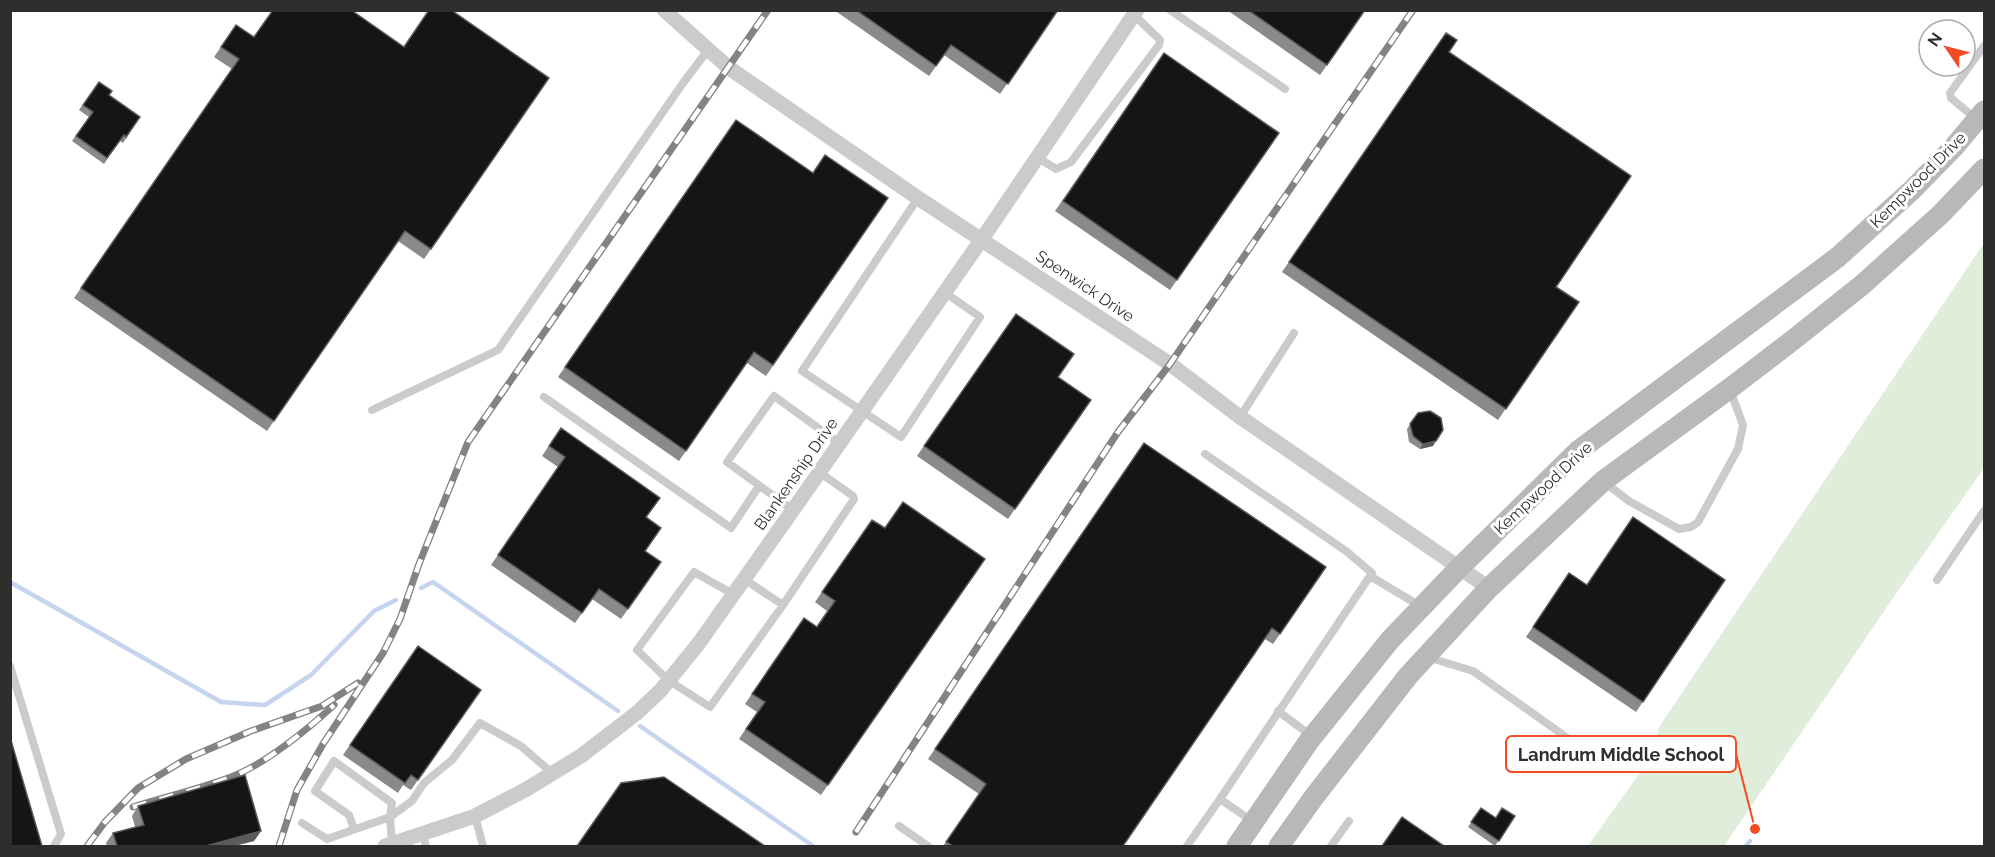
<svg xmlns="http://www.w3.org/2000/svg" width="1995" height="857" font-family="Raleway,sans-serif">
  <style>
    .green { fill: #e0eddb }
    .lines { fill: none; stroke-linecap: round; stroke-linejoin: round }
    .stream { stroke: #c6d4ee; stroke-width: 4.5 }
    .lane { stroke: #cbcbcb; stroke-width: 8 }
    .street { stroke: #cbcbcb; stroke-width: 15 }
    .secondary { stroke: #b8b8b8; stroke-width: 21 }
    .rail-casing { stroke: #838383; stroke-width: 7 }
    .rail { stroke: #fff; stroke-width: 4.5; stroke-dasharray: 14; stroke-linecap: butt }
    .wall { fill: #8a8a8a }
    .shaded-wall { fill: #5b5b5b }
    .building { fill: #151515; stroke: #5b5b5b; stroke-width: 1.5 }
    .labels { text-anchor: middle; dominant-baseline: central; stroke-width: 6; stroke-linejoin: round; paint-order: stroke }
    .street-label { font-size: 16px; fill: #2e2e2e; stroke: #fff }
    .leader { fill: none; stroke: #f14d25; stroke-width: 2 }
    .callout-dot { fill: #f14d25; stroke: #fff; stroke-width: 2 }
    .callout { fill: #fff; stroke: #f14d25; stroke-width: 2 }
    .callout-label { font-size: 18px; text-anchor: middle; font-weight: bold; fill: #2e2e2e }
  </style>
  <rect width="100%" height="100%" fill="#fff"/>
  <path class="green" d="M 1984,243 L 1984,468 L 1902,585 L 1724,846 L 1588,846 L 1655,751 L 1659,727 Z"/>
  <g class="lines">
    <path class="stream" d="M 10,582 L 221,702 L 265,705 L 311,675 L 374,611 L 396,600
      M 421,588 L 433,582 L 618,711
      M 640,726 L 813,846
      M 1746,846 L 1750,841"/>
    <path class="lane" d="M 1170,10 L 1285,89
      M 1976,119 L 1951,98 L 1950,93 L 1984,46
      M 1037,157 L 1056,169 L 1071,162 L 1159,45 L 1160,40 L 1134,15
      M 918,198 L 802,371 L 901,437 L 980,317 L 944,292
      M 544,397 L 731,528 L 759,486
      M 372,410 L 498,350 L 683,83 L 708,50
      M 1240,417 L 1294,333
      M 1205,454 L 1346,551 L 1372,573 L 1220,799 L 1252,821
      M 1604,482 L 1629,501 L 1679,529 L 1691,527 L 1698,522 L 1738,449 L 1743,425 L 1730,390
      M 793,510 L 727,462 L 774,396 L 839,443
      M 1370,576 L 1420,606
      M 744,579 L 783,605
      M 1937,580 L 1984,511
      M 733,594 L 694,572 L 637,650 L 668,680 L 710,707 L 783,605 L 854,499 L 853,496 L 819,472
      M 1427,657 L 1473,671 L 1573,742
      M 10,666 L 61,834 L 54,846
      M 1278,711 L 1310,735
      M 475,816 L 483,846
      M 390,817 L 412,801 L 424,783 L 452,760 L 480,723 L 521,746 L 552,773
      M 302,823 L 327,839 L 390,817 L 392,844
      M 899,826 L 928,846
      M 354,829 L 349,815 L 315,791 L 334,761 L 392,803 L 390,817
      M 422,833 L 426,846
      M 1187,846 L 1220,799
      M 1331,846 L 1349,821"/>
    <path class="street" d="M 664,10 L 729,68 L 918,198 L 1170,364 L 1240,417 L 1489,588
      M 385,846 L 475,816 L 525,790 L 581,756 L 638,712 L 661,690 L 699,643 L 793,510 L 982,239 L 1137,10"/>
    <path class="secondary" d="M 1237,846 L 1309,741 L 1390,640 L 1460,567 L 1578,451 L 1838,257 L 1912,190 L 1954,147 L 1984,111
      M 1279,846 L 1314,797 L 1408,676 L 1489,588 L 1603,481 L 1729,389 L 1793,340 L 1862,285 L 1941,214 L 1984,169"/>
    <g class="rail-casing">
      <path id="rail" d="M 133,807 C 165,797 199,789 231,777 C 265,764 307,730 334,705
        M 856,832 L 1118,432 L 1170,364 L 1413,10
        M 87,846 L 105,822 L 138,788 L 186,759 L 251,731 L 322,706 L 358,683
        M 279,846 L 297,790 L 323,744 L 383,653 L 400,619 L 419,564 L 468,442 L 768,10"/>
    </g>
    <use href="#rail" class="rail"/>
  </g>
  <path class="wall" d="M 834,10 L 1058,10 L 1000,94 L 944,55 L 929,76 Z
    M 1227,10 L 1365,10 L 1320,75 Z
    M 236,25 L 254,37 L 404,47 L 549,78 L 424,259 L 398,241 L 267,431 L 74,298 L 232,69 L 214,57 Z
    M 1446,33 L 1449,52 L 1556,287 L 1579,302 L 1498,420 L 1282,272 Z
    M 1164,53 L 1279,133 L 1170,290 L 1055,211 Z
    M 99,82 L 109,95 L 140,117 L 123,143 L 120,141 L 104,164 L 72,141 L 89,117 L 79,110 Z
    M 736,120 L 813,173 L 888,198 L 766,376 L 747,363 L 679,461 L 558,377 Z
    M 1016,314 L 1058,377 L 1091,400 L 1008,519 L 917,456 Z
    M 1418,413 L 1433,446 L 1420,449 L 1409,442 L 1407,429 Z
    M 561,428 L 646,517 L 645,551 L 661,562 L 621,619 L 592,599 L 575,623 L 491,565 L 558,467 L 542,456 Z
    M 1144,443 L 1326,567 L 1273,644 L 1265,639 L 1123,846 L 943,846 L 979,794 L 928,759 Z
    M 872,520 L 885,528 L 985,559 L 821,795 L 739,739 L 757,712 L 745,704 L 797,628 L 816,627 L 827,611 L 815,602 Z
    M 1569,573 L 1586,585 L 1725,580 L 1636,712 L 1526,637 Z
    M 418,646 L 481,690 L 411,790 L 403,785 L 398,793 L 343,755 Z
    M 138,806 L 261,831 L 254,841 L 234,846 L 107,846 L 106,843 L 113,833 L 135,827 L 132,816 Z
    M 1481,808 L 1496,818 L 1515,816 L 1495,846 L 1468,827 Z"/>
  <path class="shaded-wall" d="M 1436,441 L 1433,446 L 1420,449 L 1423,444 Z
    M 261,831 L 254,841 L 234,846 L 206,846 Z"/>
  <path class="building" d="M 273,10 L 351,10 L 404,47 L 429,10 L 451,10 L 549,78 L 431,249 L 405,231 L 274,421 L 81,288 L 239,59 L 221,47 L 236,25 L 254,37 Z
    M 856,10 L 1058,10 L 1008,84 L 951,45 L 936,66 Z
    M 1248,10 L 1365,10 L 1327,65 Z
    M 1446,33 L 1457,40 L 1449,52 L 1631,176 L 1556,287 L 1579,302 L 1506,409 L 1289,262 Z
    M 1164,53 L 1279,133 L 1177,280 L 1063,201 Z
    M 99,82 L 112,91 L 109,95 L 140,117 L 126,137 L 124,135 L 107,158 L 76,136 L 93,112 L 83,105 Z
    M 736,120 L 813,173 L 825,155 L 888,198 L 773,365 L 754,352 L 686,451 L 565,367 Z
    M 1016,314 L 1074,354 L 1058,377 L 1091,400 L 1015,509 L 924,446 Z
    M 1430,411 L 1441,418 L 1443,430 L 1436,441 L 1423,444 L 1413,436 L 1410,424 L 1418,413 Z
    M 561,428 L 660,498 L 646,517 L 661,528 L 645,551 L 661,562 L 628,609 L 599,589 L 582,613 L 498,555 L 565,457 L 549,446 Z
    M 1144,443 L 1326,567 L 1280,634 L 1272,628 L 1123,846 L 953,846 L 946,842 L 986,784 L 935,749 Z
    M 903,502 L 985,559 L 828,785 L 746,729 L 765,702 L 752,694 L 804,618 L 817,627 L 835,601 L 822,592 L 872,520 L 885,528 Z
    M 1633,517 L 1725,580 L 1643,702 L 1533,627 L 1569,573 L 1587,585 Z
    M 418,646 L 481,690 L 418,780 L 411,775 L 405,783 L 350,745 Z
    M 10,737 L 42,846 L 10,846 Z
    M 245,775 L 261,831 L 206,846 L 117,846 L 113,833 L 144,825 L 138,806 Z
    M 664,777 L 765,846 L 577,846 L 621,783 Z
    M 1481,808 L 1496,818 L 1502,808 L 1515,816 L 1499,841 L 1471,822 Z
    M 1402,817 L 1444,846 L 1382,846 Z"/>
  <g class="labels">
    <g class="street-label">
      <text transform="translate(1918 180) rotate(-45)">Kempwood Drive</text>
      <text transform="translate(1085 286) rotate(34)">Spenwick Drive</text>
      <text transform="translate(796 474) rotate(-55)">Blankenship Drive</text>
      <text transform="translate(1543 488) rotate(-43)">Kempwood Drive</text>
    </g>
  </g>
  <path class="leader" d="M1755 829L1736 754"/>
  <circle class="callout-dot" cx="1755" cy="829" r="6"/>
  <rect class="callout" x="1506" y="736" width="230" height="36" rx="6"/>
  <g class="callout-label">
    <text x="1621" y="761">Landrum Middle School</text>
  </g>
  <rect width="1995" height="857" fill="none" stroke="#2e2e2e" stroke-width="24"/>
  <g transform="translate(1947 48) rotate(305)"><circle r="28" fill="#ffffff" stroke="#ababab" stroke-width="1.5"/>
  <path d="M0-4.5L10 22L0 15L-10 22Z" fill="#f14d25"/>
  <text y="-9" font-size="16" font-weight="bold" text-anchor="middle" fill="#2e2e2e">N</text>
  </g>
</svg>
